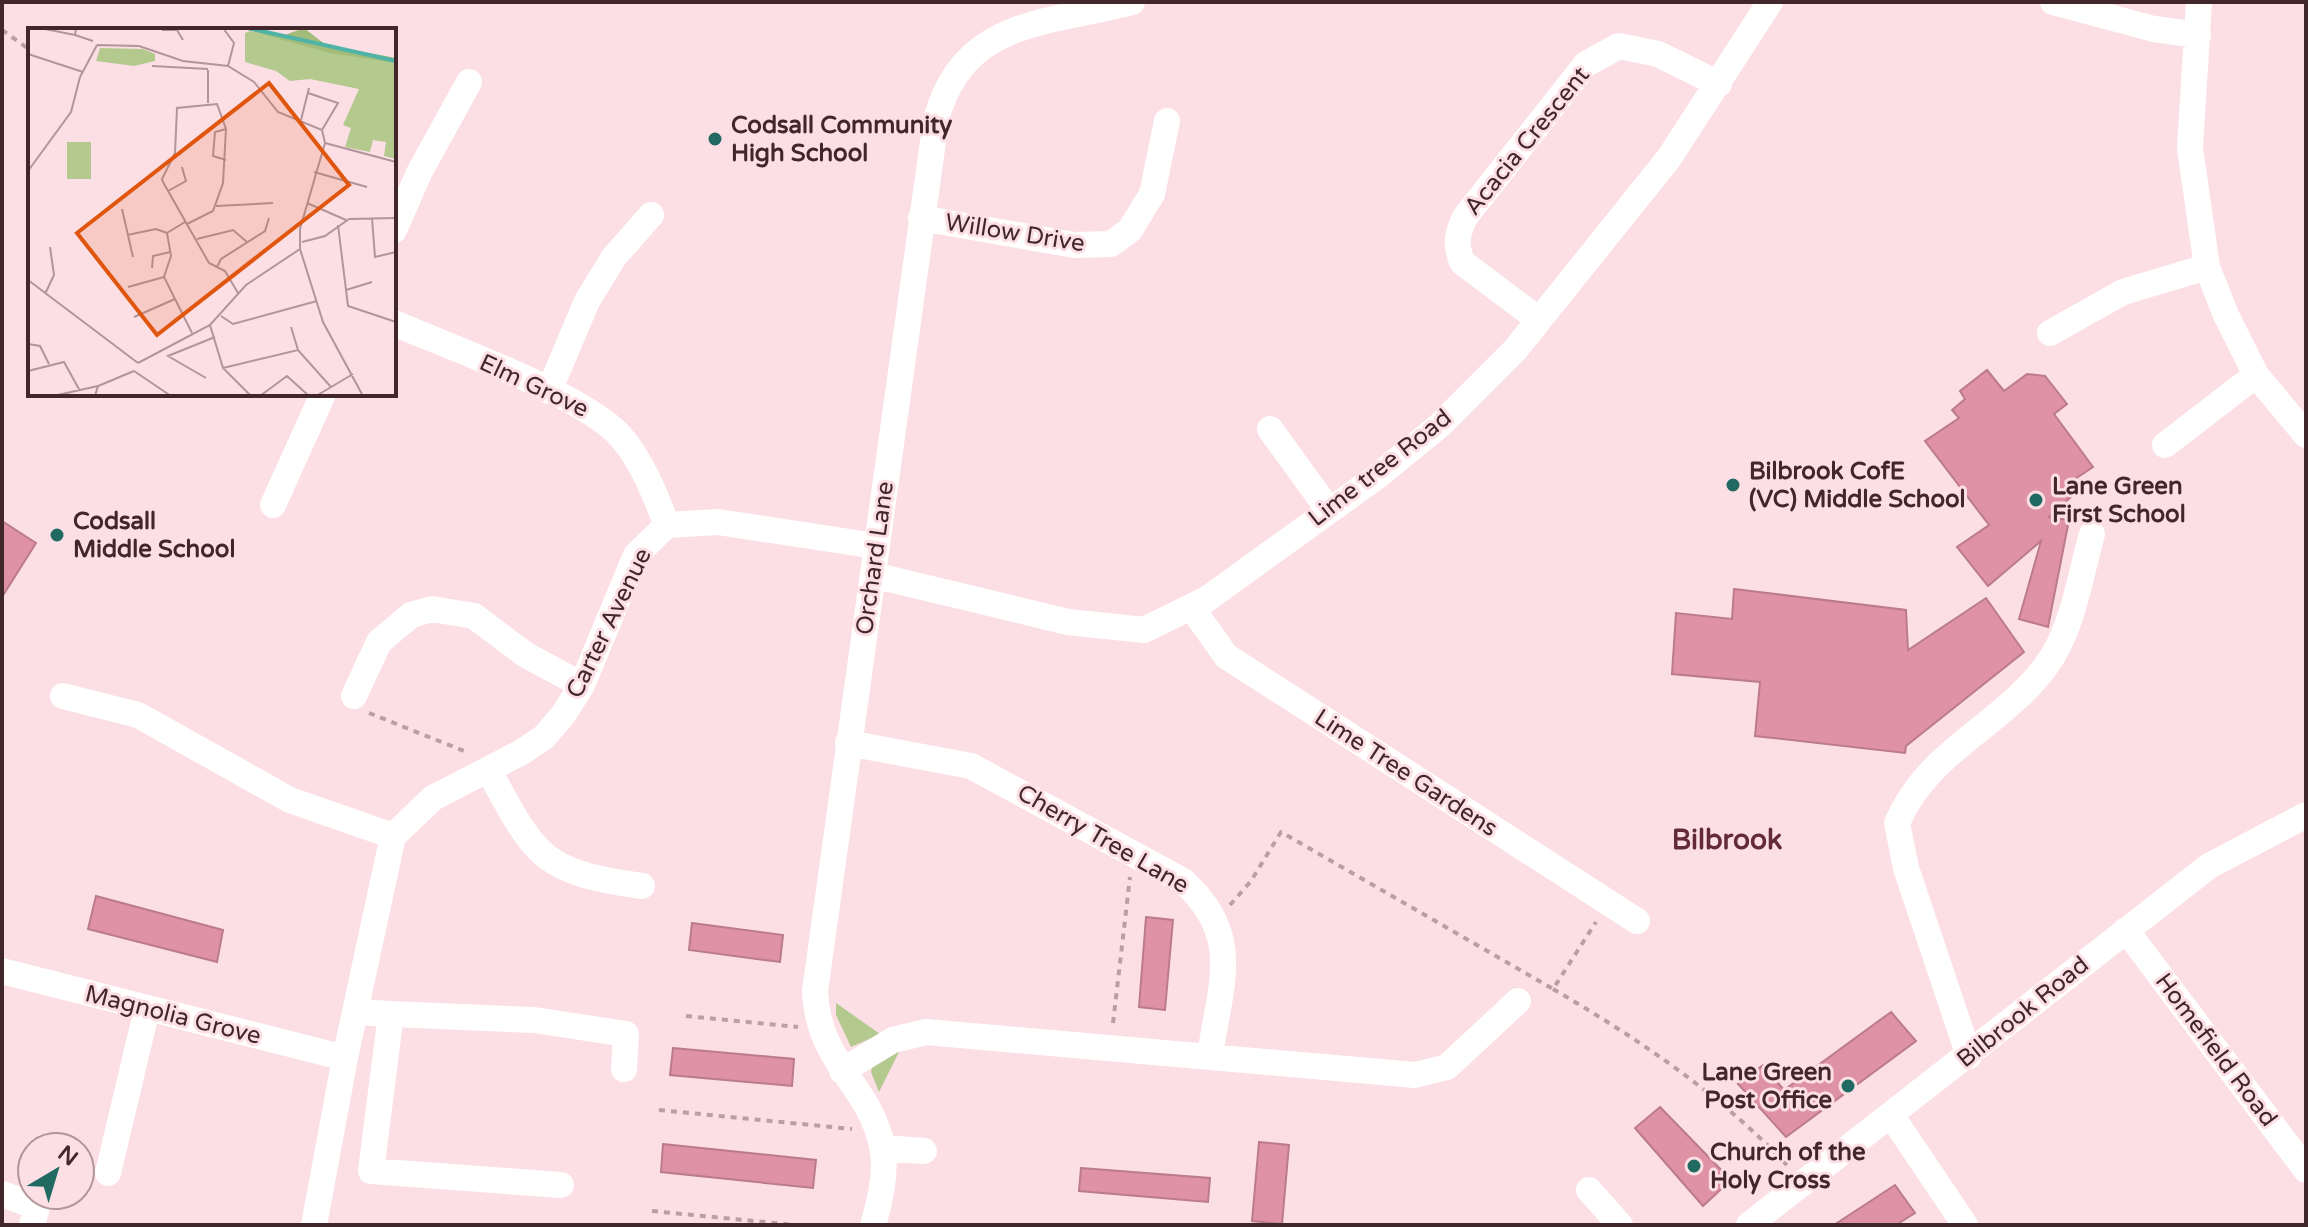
<svg xmlns="http://www.w3.org/2000/svg" width="2308" height="1227" font-family="'Varela Round',sans-serif">
  <style>
    .green { fill: #b3c98e }
    .building { fill: #de92a3; stroke: #bb7b89; stroke-width: 2 }
    .lines { fill: none; stroke-linecap: round; stroke-linejoin: round }
    .path { stroke: #bb9ea4; stroke-width: 4; stroke-dasharray: 6 6; stroke-linecap: butt }
    .minor { stroke: #fff; stroke-width: 26 }
    .poi-dot { fill: #206a62; stroke: #fcdfe5; stroke-width: 3 }
    .labels { text-anchor: middle; dominant-baseline: central; stroke-width: 6; stroke-linejoin: round; paint-order: stroke }
    .poi-label { font-size: 24px; font-weight: bold; fill: #41262c; stroke: #fcdfe5; text-anchor: start }
    .street-label { font-size: 24px; fill: #41262c; stroke: #fcdfe5 }
    .quarter-label { font-size: 28px; font-weight: bold; fill: #632b3a; stroke: #fcdfe5 }
    .inset-river { fill: none; stroke: #50b3a7; stroke-width: 4 }
    .inset-road { fill: none; stroke: #b1959b; stroke-width: 2 }
    .view { fill: #e0560e; fill-opacity: 0.15; stroke: #e0560e; stroke-width: 4 }
    .inset-edge { fill: none; stroke: #41262c; stroke-width: 4 }
  </style>
  <rect width="100%" height="100%" fill="#fcdfe5"/>
  <path class="green" d="M 836,1003 L 880,1034 L 851,1047 L 836,1015 Z
    M 900,1050 L 879,1092 L 871,1072 L 873,1064 Z"/>
  <path class="building" d="M 1987,370 L 2004,391 L 2027,374 L 2045,376 L 2067,404 L 2054,414 L 2093,467 L 2066,485 L 2073,495 L 2049,517 L 2069,520 L 2048,627 L 2019,619 L 2041,541 L 1988,586 L 1957,547 L 1989,525 L 1925,441 L 1959,418 L 1952,410 L 1965,399 L 1960,391 Z
    M 2,521 L 36,543 L 2,597 Z
    M 1734,589 L 1906,610 L 1908,650 L 1986,598 L 2024,652 L 1906,746 L 1905,753 L 1755,736 L 1760,682 L 1672,674 L 1676,613 L 1732,619 Z
    M 96,896 L 223,930 L 217,962 L 88,929 Z
    M 1146,917 L 1173,920 L 1165,1010 L 1139,1007 Z
    M 692,923 L 783,935 L 780,962 L 689,950 Z
    M 1891,1012 L 1916,1041 L 1786,1137 L 1738,1084 L 1763,1065 L 1784,1090 Z
    M 673,1048 L 794,1059 L 792,1086 L 670,1075 Z
    M 1660,1107 L 1731,1180 L 1703,1206 L 1635,1128 Z
    M 1259,1142 L 1289,1145 L 1282,1224 L 1252,1221 Z
    M 663,1144 L 816,1160 L 813,1188 L 661,1172 Z
    M 1081,1168 L 1210,1178 L 1208,1202 L 1079,1191 Z
    M 1895,1185 L 1915,1213 L 1896,1225 L 1834,1225 Z"/>
  <g class="lines">
    <path class="path" d="M 2,30 L 30,50
      M 369,713 L 469,753
      M 1230,905 L 1251,881 L 1281,832 L 1553,989 L 1596,922
      M 1553,989 C 1637,1038 1720,1094 1787,1165
      M 686,1016 L 798,1027
      M 1113,1023 L 1130,877
      M 659,1110 L 852,1129
      M 652,1211 L 795,1225"/>
    <path class="minor" d="M 2053,2 L 2154,29 L 2198,35
      M 2199,2 L 2190,148 L 2207,267 L 2226,315 L 2256,375 L 2306,435
      M 921,218 L 1074,245 L 1111,244 L 1130,230 L 1152,194 L 1167,121
      M 394,230 L 419,173 L 469,82
      M 1539,320 L 1462,262 C 1455,244 1457,234 1465,217 L 1586,64 L 1619,46 L 1658,54 L 1719,84
      M 394,323 C 449,347 587,396 622,438 C 643,463 655,495 667,525
      M 2050,333 L 2123,292 L 2207,267
      M 549,391 L 587,301 L 614,257 L 651,215
      M 1270,429 L 1328,509
      M 2165,445 L 2256,375
      M 273,505 L 323,394
      M 873,575 L 1068,622 L 1144,630 L 1207,599 L 1379,475 L 1440,425 L 1515,350 L 1669,158 L 1770,2
      M 1192,608 L 1226,656 L 1637,921
      M 63,696 L 138,715 L 290,800 L 393,836
      M 354,696 L 379,642 L 411,615 L 432,609 L 474,616 L 526,655 L 582,685
      M 848,743 L 971,766 L 1183,881 C 1244,936 1220,984 1210,1056
      M 489,771 C 536,857 541,872 642,886
      M 2126,930 L 2306,1170
      M 2,971 L 345,1058
      M 356,1012 L 391,1014 L 371,1171 L 561,1185
      M 391,1014 L 534,1020 L 626,1034 L 624,1069
      M 1969,1056 L 1906,868 L 1897,823 C 1928,750 2001,727 2046,666 C 2073,630 2080,576 2092,534
      M 842,1071 L 893,1040 L 926,1032 L 1415,1075 L 1447,1067 L 1518,1001
      M 1891,1115 L 1965,1225
      M 883,1148 L 924,1151
      M 108,1173 L 147,1009
      M 1589,1190 L 1620,1225
      M 2,1194 L 37,1207 L 32,1225
      M 314,1225 L 345,1058 L 393,836 L 433,798 L 522,752 L 544,737 L 563,715 L 582,685 L 636,555 L 667,525 L 718,522 L 876,546
      M 873,1225 C 880,1202 887,1170 882,1146 C 870,1085 818,1064 815,991 L 936,120 C 962,18 1050,24 1132,2
      M 1749,1225 L 2209,866 L 2306,815"/>
  </g>
  <g class="poi-dot">
    <circle cx="715" cy="139" r="8"/>
    <circle cx="1733" cy="485" r="8"/>
    <circle cx="2036" cy="500" r="8"/>
    <circle cx="57" cy="535" r="8"/>
    <circle cx="1848" cy="1086" r="8"/>
    <circle cx="1694" cy="1166" r="8"/>
  </g>
  <g class="labels">
    <g class="poi-label">
      <text x="731" y="125">Codsall Community<tspan x="731" dy="28">High School</tspan></text>
      <text x="1749" y="471">Bilbrook CofE<tspan x="1749" dy="28">(VC) Middle School</tspan></text>
      <text x="2052" y="486">Lane Green<tspan x="2052" dy="28">First School</tspan></text>
      <text x="73" y="521">Codsall<tspan x="73" dy="28">Middle School</tspan></text>
      <text x="1832" y="1072" text-anchor="end">Lane Green<tspan x="1832" dy="28">Post Office</tspan></text>
      <text x="1710" y="1152">Church of the<tspan x="1710" dy="28">Holy Cross</tspan></text>
    </g>
    <g class="street-label">
      <text transform="translate(1527 141) rotate(-51)">Acacia Crescent</text>
      <text transform="translate(1015 233) rotate(9)">Willow Drive</text>
      <text transform="translate(534 386) rotate(25)">Elm Grove</text>
      <text transform="translate(1380 468) rotate(-38)">Lime tree Road</text>
      <text transform="translate(875 558) rotate(-82)">Orchard Lane</text>
      <text transform="translate(609 623) rotate(-64)">Carter Avenue</text>
      <text transform="translate(1406 773) rotate(33)">Lime Tree Gardens</text>
      <text transform="translate(1103 839) rotate(30)">Cherry Tree Lane</text>
      <text transform="translate(2023 1012) rotate(-39)">Bilbrook Road</text>
      <text transform="translate(173 1015) rotate(14)">Magnolia Grove</text>
      <text transform="translate(2216 1050) rotate(53)">Homefield Road</text>
    </g>
    <g class="quarter-label">
      <text x="1727" y="840">Bilbrook</text>
    </g>
  </g>
  <g transform="translate(28 28)">
    <rect width="368" height="368" fill="#fcdfe5"/>
    <path d="M 222,3 L 368,35 L 368,131 L 356,128 L 358,114 L 345,112 L 342,124 L 317,119 L 323,100 L 315,97 L 331,61 L 282,51 L 262,53 L 248,43 L 217,34 L 217,5 ZM 72,20 L 115,21 L 127,26 L 127,33 L 106,38 L 68,33 ZM 39,114 L 63,114 L 63,151 L 39,151 Z" fill="#b3c98e"/>
    <path d="M 213,0 L 254,8 L 276,0 L 298,17 L 368,30 L 368,35 L 302,25 Z" fill="#a3bc79"/>
    <path class="inset-river" d="M 220,0 L 368,33"/>
    <path class="inset-road" d="M 12,0 L 47,7M 48,0 L 47,7 L 65,13M 195,0 L 206,15 L 200,38M 134,2 L 149,2 L 155,12M 69,17 L 111,18 L 155,33 L 200,38 L 226,54 L 250,84 L 294,102 L 297,115 L 272,201 L 272,221M 0,26 L 55,44M 124,38 L 180,41M 180,42 L 180,75M 280,65 L 310,75 L 294,102M 273,92 L 281,60M 198,101 L 187,104 L 185,128 L 198,132M 297,115 L 368,134M 0,143 L 43,84 L 52,49 L 69,17M 286,144 L 339,159M 140,163 L 158,153 L 154,139M 279,175 L 318,192M 188,178 L 245,175M 94,181 L 105,229M 344,190 L 347,229 L 368,224M 157,194 L 139,205 L 143,228 L 136,249 L 164,305M 159,196 L 185,183 L 195,155 L 198,101 L 189,76 L 149,80 L 147,125 L 134,151 L 135,154 L 181,235 L 197,243 L 210,265M 310,197 L 320,278 L 368,294M 99,207 L 128,201 L 139,205M 169,211 L 205,202 L 219,214M 274,214 L 297,208 L 321,191 L 368,190M 272,221 L 295,294 L 335,368M 189,239 L 193,231 L 237,203 L 241,190M 124,240 L 125,228 L 142,224M 0,252 L 110,335M 100,259 L 136,249M 318,262 L 344,254M 17,266 L 26,247 L 22,219M 193,288 L 205,296 L 289,273M 106,289 L 147,271M 182,297 L 195,340 L 223,368M 263,299 L 270,322M 0,316 L 12,318 L 21,336M 110,335 L 182,297 L 218,257 L 272,221M 195,340 L 270,322 L 303,359M 0,343 L 36,334 L 52,363M 106,343 L 143,368M 178,350 L 140,328 L 187,309M 25,368 L 70,358M 67,368 L 70,358 L 106,343M 232,368 L 259,348 L 281,368M 288,368 L 325,346"/>
    <path class="view" d="M 241,55 L 321,157 L 129,307 L 49,205 Z"/>
    <rect width="368" height="368" class="inset-edge"/>
  </g>
  <rect width="2308" height="1227" fill="none" stroke="#41262c" stroke-width="8"/>
  <g transform="translate(56 1171) rotate(38)"><circle r="38" fill="#fcdfe5" stroke="#b1959b" stroke-width="2"/>
  <path d="M0-6L14 30L0 20L-14 30Z" fill="#206a62"/>
  <text y="-12" font-size="22" font-weight="bold" text-anchor="middle" fill="#41262c">N</text>
  </g>
</svg>
